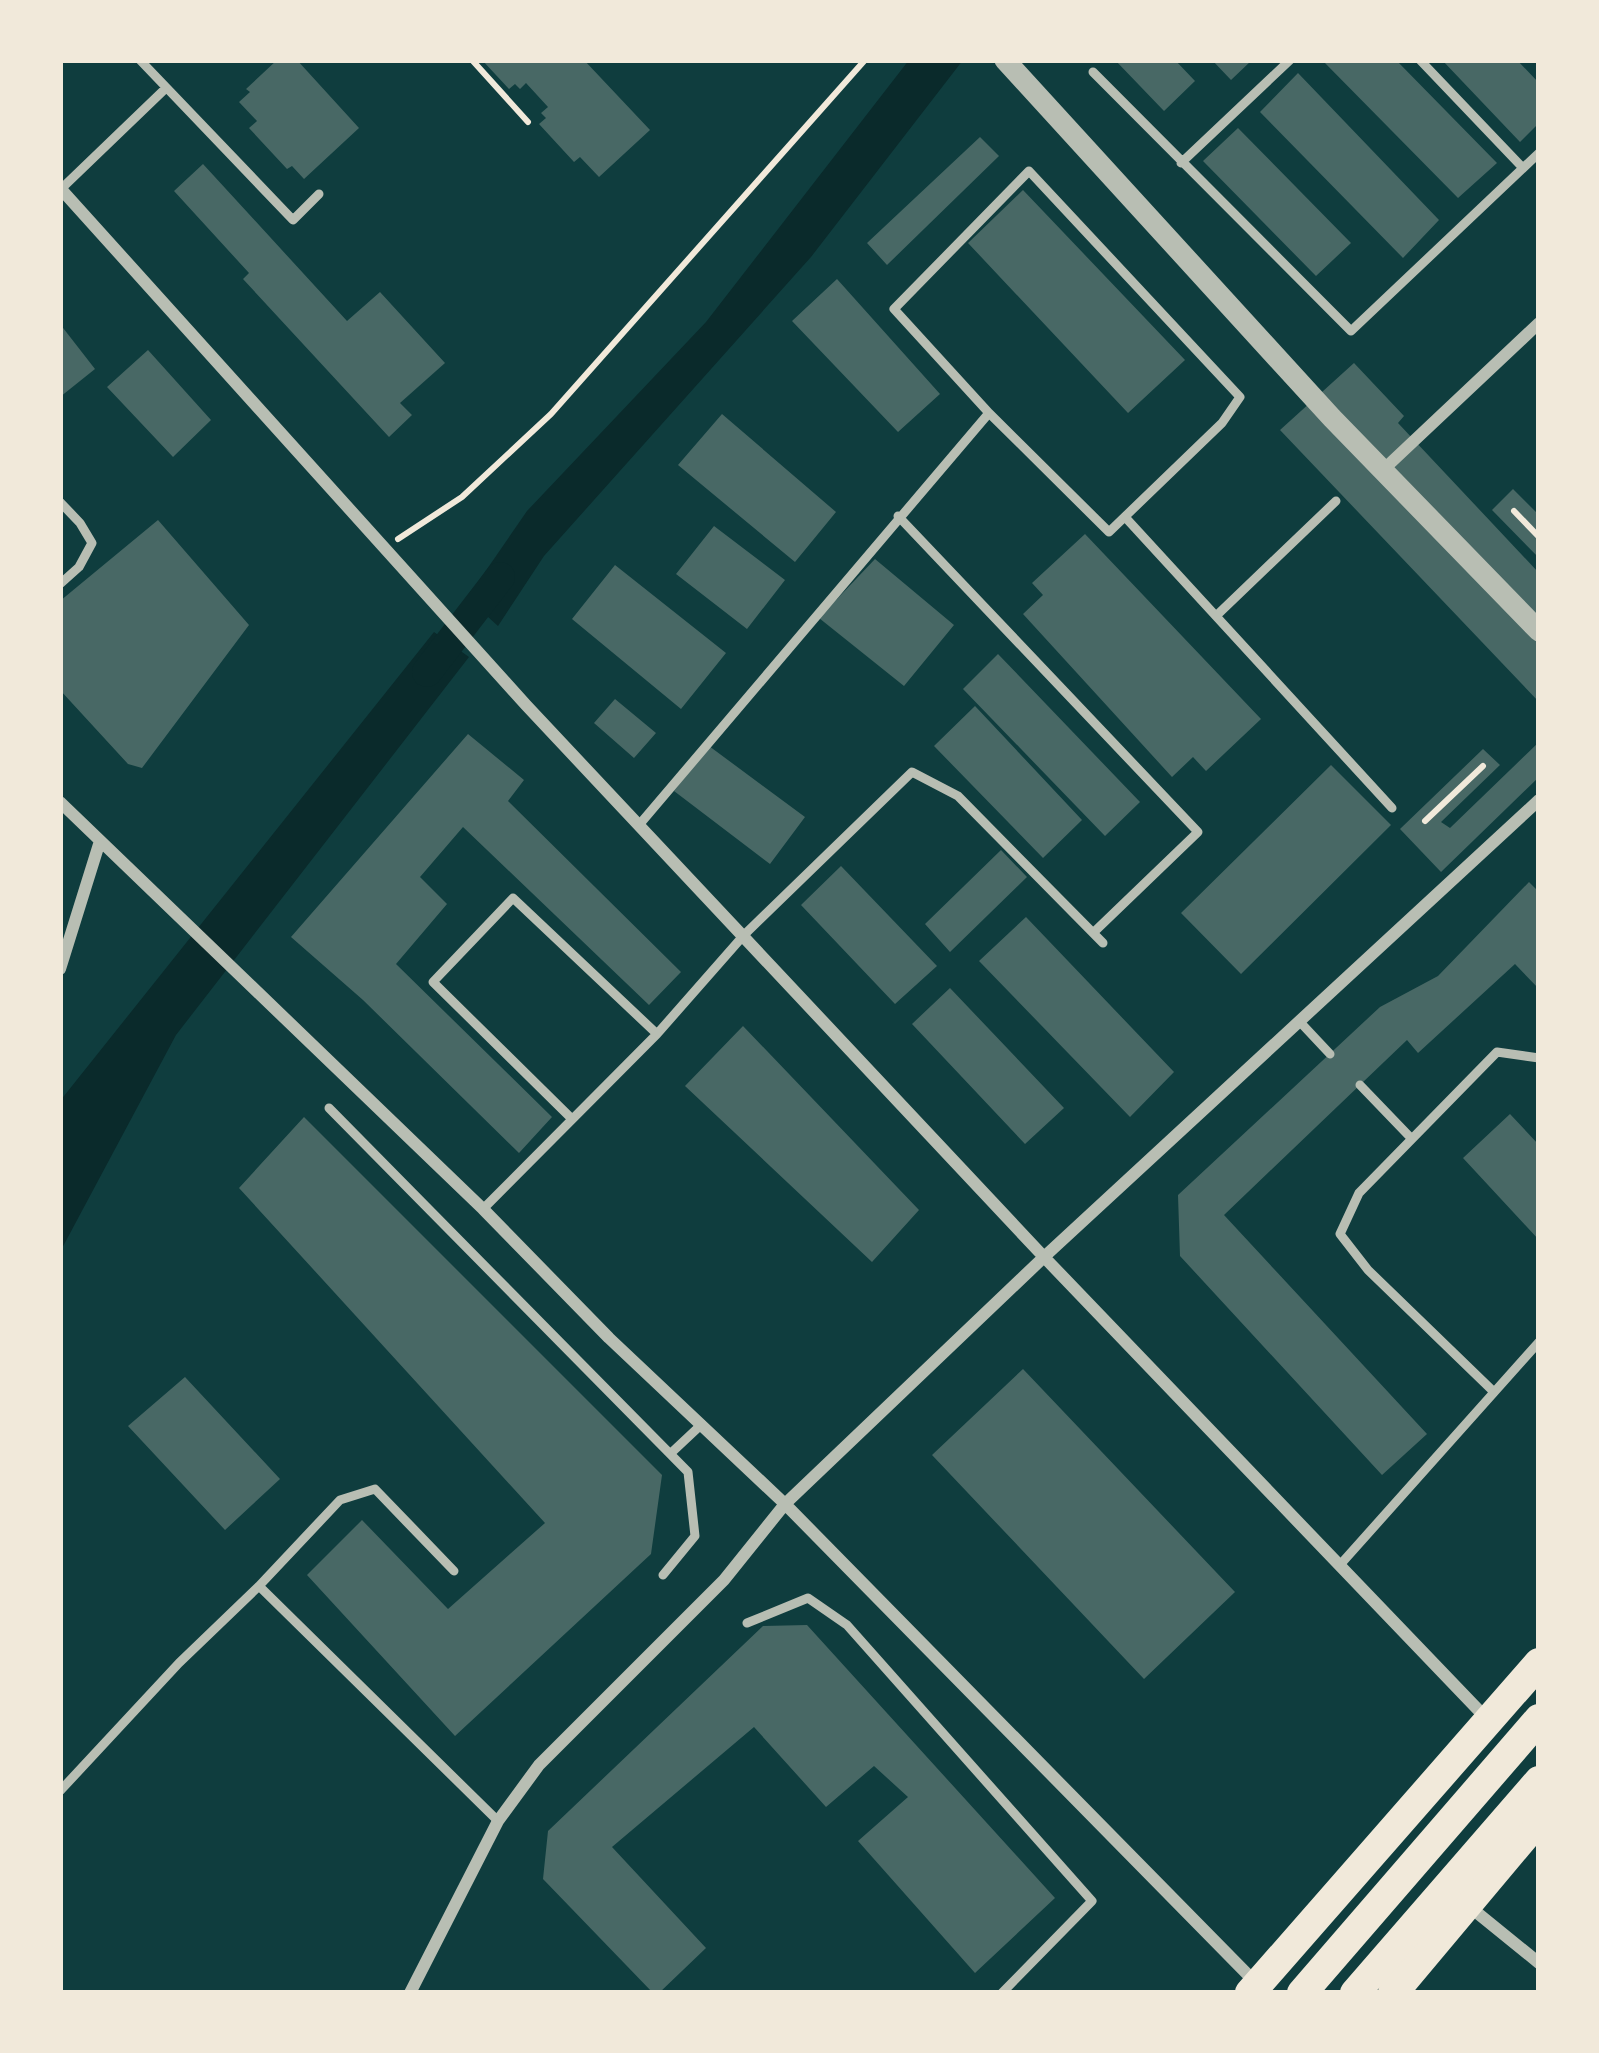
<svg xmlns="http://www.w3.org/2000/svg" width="1599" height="2053" font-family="'IBM Plex Serif',serif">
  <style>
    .water { fill: #0a2a2b }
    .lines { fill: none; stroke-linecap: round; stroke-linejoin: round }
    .canal { stroke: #0a2a2b; stroke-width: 30 }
    .building { fill: #486865 }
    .path { stroke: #f1e9da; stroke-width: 6 }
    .service { stroke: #b8beb3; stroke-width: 9 }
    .minor { stroke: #b8beb3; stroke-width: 12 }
    .tertiary { stroke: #b8beb3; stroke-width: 21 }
    .primary { stroke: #f1e9da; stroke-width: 30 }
    .trunk { stroke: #f1e9da; stroke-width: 30 }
  </style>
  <rect width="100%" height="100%" fill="#0f3d3e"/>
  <path class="water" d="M 909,60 L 963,60 L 811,257 L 544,556 L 498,626 L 467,598 L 527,511 L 706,322 Z
    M 434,632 L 469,657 L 176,1035 L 60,1252 L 60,1101 Z"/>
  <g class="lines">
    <path class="canal" d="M 427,672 L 500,577"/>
  </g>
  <path class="building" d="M 277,60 L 297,60 L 359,128 L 304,179 L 292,166 L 287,169 L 249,128 L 257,121 L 239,102 L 250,92 L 246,89 Z
    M 482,60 L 584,60 L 650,130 L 599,177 L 580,157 L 574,162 L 539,124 L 546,118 L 541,113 L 548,107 L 526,83 L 520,89 L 515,84 L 509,89 Z
    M 1115,60 L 1175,60 L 1195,81 L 1164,111 Z
    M 1212,60 L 1252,60 L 1231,80 Z
    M 1322,60 L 1396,60 L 1497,163 L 1458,198 Z
    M 1442,60 L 1517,60 L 1539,83 L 1539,123 L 1520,142 Z
    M 1298,73 L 1439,220 L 1403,258 L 1260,112 Z
    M 1238,128 L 1351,243 L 1316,276 L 1203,161 Z
    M 980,137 L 999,156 L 887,265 L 867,243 Z
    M 203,164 L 347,321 L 380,292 L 445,363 L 400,403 L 412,415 L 389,437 L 243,279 L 249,273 L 174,191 Z
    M 1023,190 L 1185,360 L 1128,413 L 968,243 Z
    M 837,279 L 940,394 L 898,432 L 792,321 Z
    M 60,324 L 95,369 L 60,397 Z
    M 148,350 L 211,420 L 173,457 L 107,387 Z
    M 1354,363 L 1404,416 L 1398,423 L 1539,573 L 1539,702 L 1280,430 Z
    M 722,414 L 836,512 L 795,562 L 678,465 Z
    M 1513,489 L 1539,515 L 1539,558 L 1492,510 Z
    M 158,520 L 249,625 L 142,768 L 128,764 L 60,690 L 60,601 Z
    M 714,526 L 785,580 L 747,629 L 676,574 Z
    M 1085,534 L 1261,719 L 1206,771 L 1193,757 L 1172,777 L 1023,614 L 1043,595 L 1032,583 Z
    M 875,559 L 954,625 L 904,686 L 819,618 Z
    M 615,565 L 726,653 L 681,709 L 572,619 Z
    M 998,654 L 1140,802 L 1105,836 L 963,689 Z
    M 615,699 L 656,733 L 634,758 L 594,723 Z
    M 975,706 L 1082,820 L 1043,858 L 934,746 Z
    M 468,734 L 524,780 L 508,801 L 681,972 L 649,1005 L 463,827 L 420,877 L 447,904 L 396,964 L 552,1117 L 519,1153 L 363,1000 L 291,937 Z
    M 1539,742 L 1539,777 L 1441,872 L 1400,829 L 1483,749 L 1500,765 L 1441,822 L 1450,828 Z
    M 709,746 L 805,817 L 770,864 L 674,791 Z
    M 1331,765 L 1391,825 L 1241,974 L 1181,913 Z
    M 1001,850 L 1027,877 L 950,952 L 925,924 Z
    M 841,866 L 937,966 L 895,1004 L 801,905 Z
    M 1529,882 L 1539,892 L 1539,989 L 1515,964 L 1418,1053 L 1407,1040 L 1224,1215 L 1427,1434 L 1382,1475 L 1180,1256 L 1178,1195 L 1380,1007 L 1438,976 Z
    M 1026,917 L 1174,1072 L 1130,1117 L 979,961 Z
    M 950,988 L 1064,1108 L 1025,1144 L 912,1024 Z
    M 743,1026 L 919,1210 L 872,1262 L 685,1086 Z
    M 1510,1114 L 1539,1145 L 1539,1240 L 1463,1158 Z
    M 304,1117 L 662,1475 L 651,1554 L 455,1736 L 307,1575 L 362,1520 L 448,1609 L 545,1523 L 239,1188 Z
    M 1023,1369 L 1235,1592 L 1144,1679 L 932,1455 Z
    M 185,1377 L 280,1479 L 225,1530 L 128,1426 Z
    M 807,1625 L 1055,1898 L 975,1973 L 858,1841 L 908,1797 L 874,1766 L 826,1807 L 754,1727 L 612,1847 L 706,1948 L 659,1993 L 653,1993 L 543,1879 L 548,1831 L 763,1626 Z"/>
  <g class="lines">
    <path class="path" d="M 472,60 L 528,122
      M 1514,511 L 1539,537
      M 398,539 L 462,497 L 551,414 L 865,60
      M 1425,821 L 1483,766"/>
    <path class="service" d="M 140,60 L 293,220 L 319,194
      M 1420,60 L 1523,168
      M 1093,72 L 1351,331 L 1539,153
      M 1181,163 L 1290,60
      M 61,189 L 166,88
      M 60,502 L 80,523 L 92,543 L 79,567 L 60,584
      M 898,516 L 1198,832 L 1093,933
      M 1125,517 L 1392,808
      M 1216,616 L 1336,501
      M 639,825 L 989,413 L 894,309 L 1029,171 L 1240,397 L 1222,423 L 1109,532 L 989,413
      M 1300,1022 L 1330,1054
      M 1360,1085 L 1410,1137
      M 329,1108 L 688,1472 L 695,1536 L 663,1575
      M 572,1119 L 433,982 L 513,898 L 657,1034
      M 483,1209 L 657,1034 L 744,935 L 912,772 L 958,796 L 1103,943
      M 1494,1392 L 1368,1270 L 1340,1234 L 1359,1193 L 1497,1052 L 1539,1058
      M 670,1454 L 702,1424
      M 1339,1566 L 1539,1342
      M 259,1586 L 340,1500 L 375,1489 L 454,1571
      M 747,1623 L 808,1598 L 847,1625 L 1092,1901 L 1002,1993
      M 60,1791 L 179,1663 L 259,1586 L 498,1821"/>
    <path class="minor" d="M 60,188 L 526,705 L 1044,1257 L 1487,1719
      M 1383,470 L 1539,323
      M 60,802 L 483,1209 L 609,1338 L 785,1504 L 1258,1985
      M 60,969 L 100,841
      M 1470,1907 L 1539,1963
      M 410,1993 L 498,1821 L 539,1765 L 724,1580 L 785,1504 L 1044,1257 L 1539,800"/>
    <path class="tertiary" d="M 1005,60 L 1332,418 L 1539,631"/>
    <path class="primary" d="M 1250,1993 L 1539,1663
      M 1393,1993 L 1539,1819"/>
    <path class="trunk" d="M 1302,1993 L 1539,1719
      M 1355,1993 L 1539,1781"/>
  </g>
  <rect width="1599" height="2053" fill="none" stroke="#f1e9da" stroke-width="126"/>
</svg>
